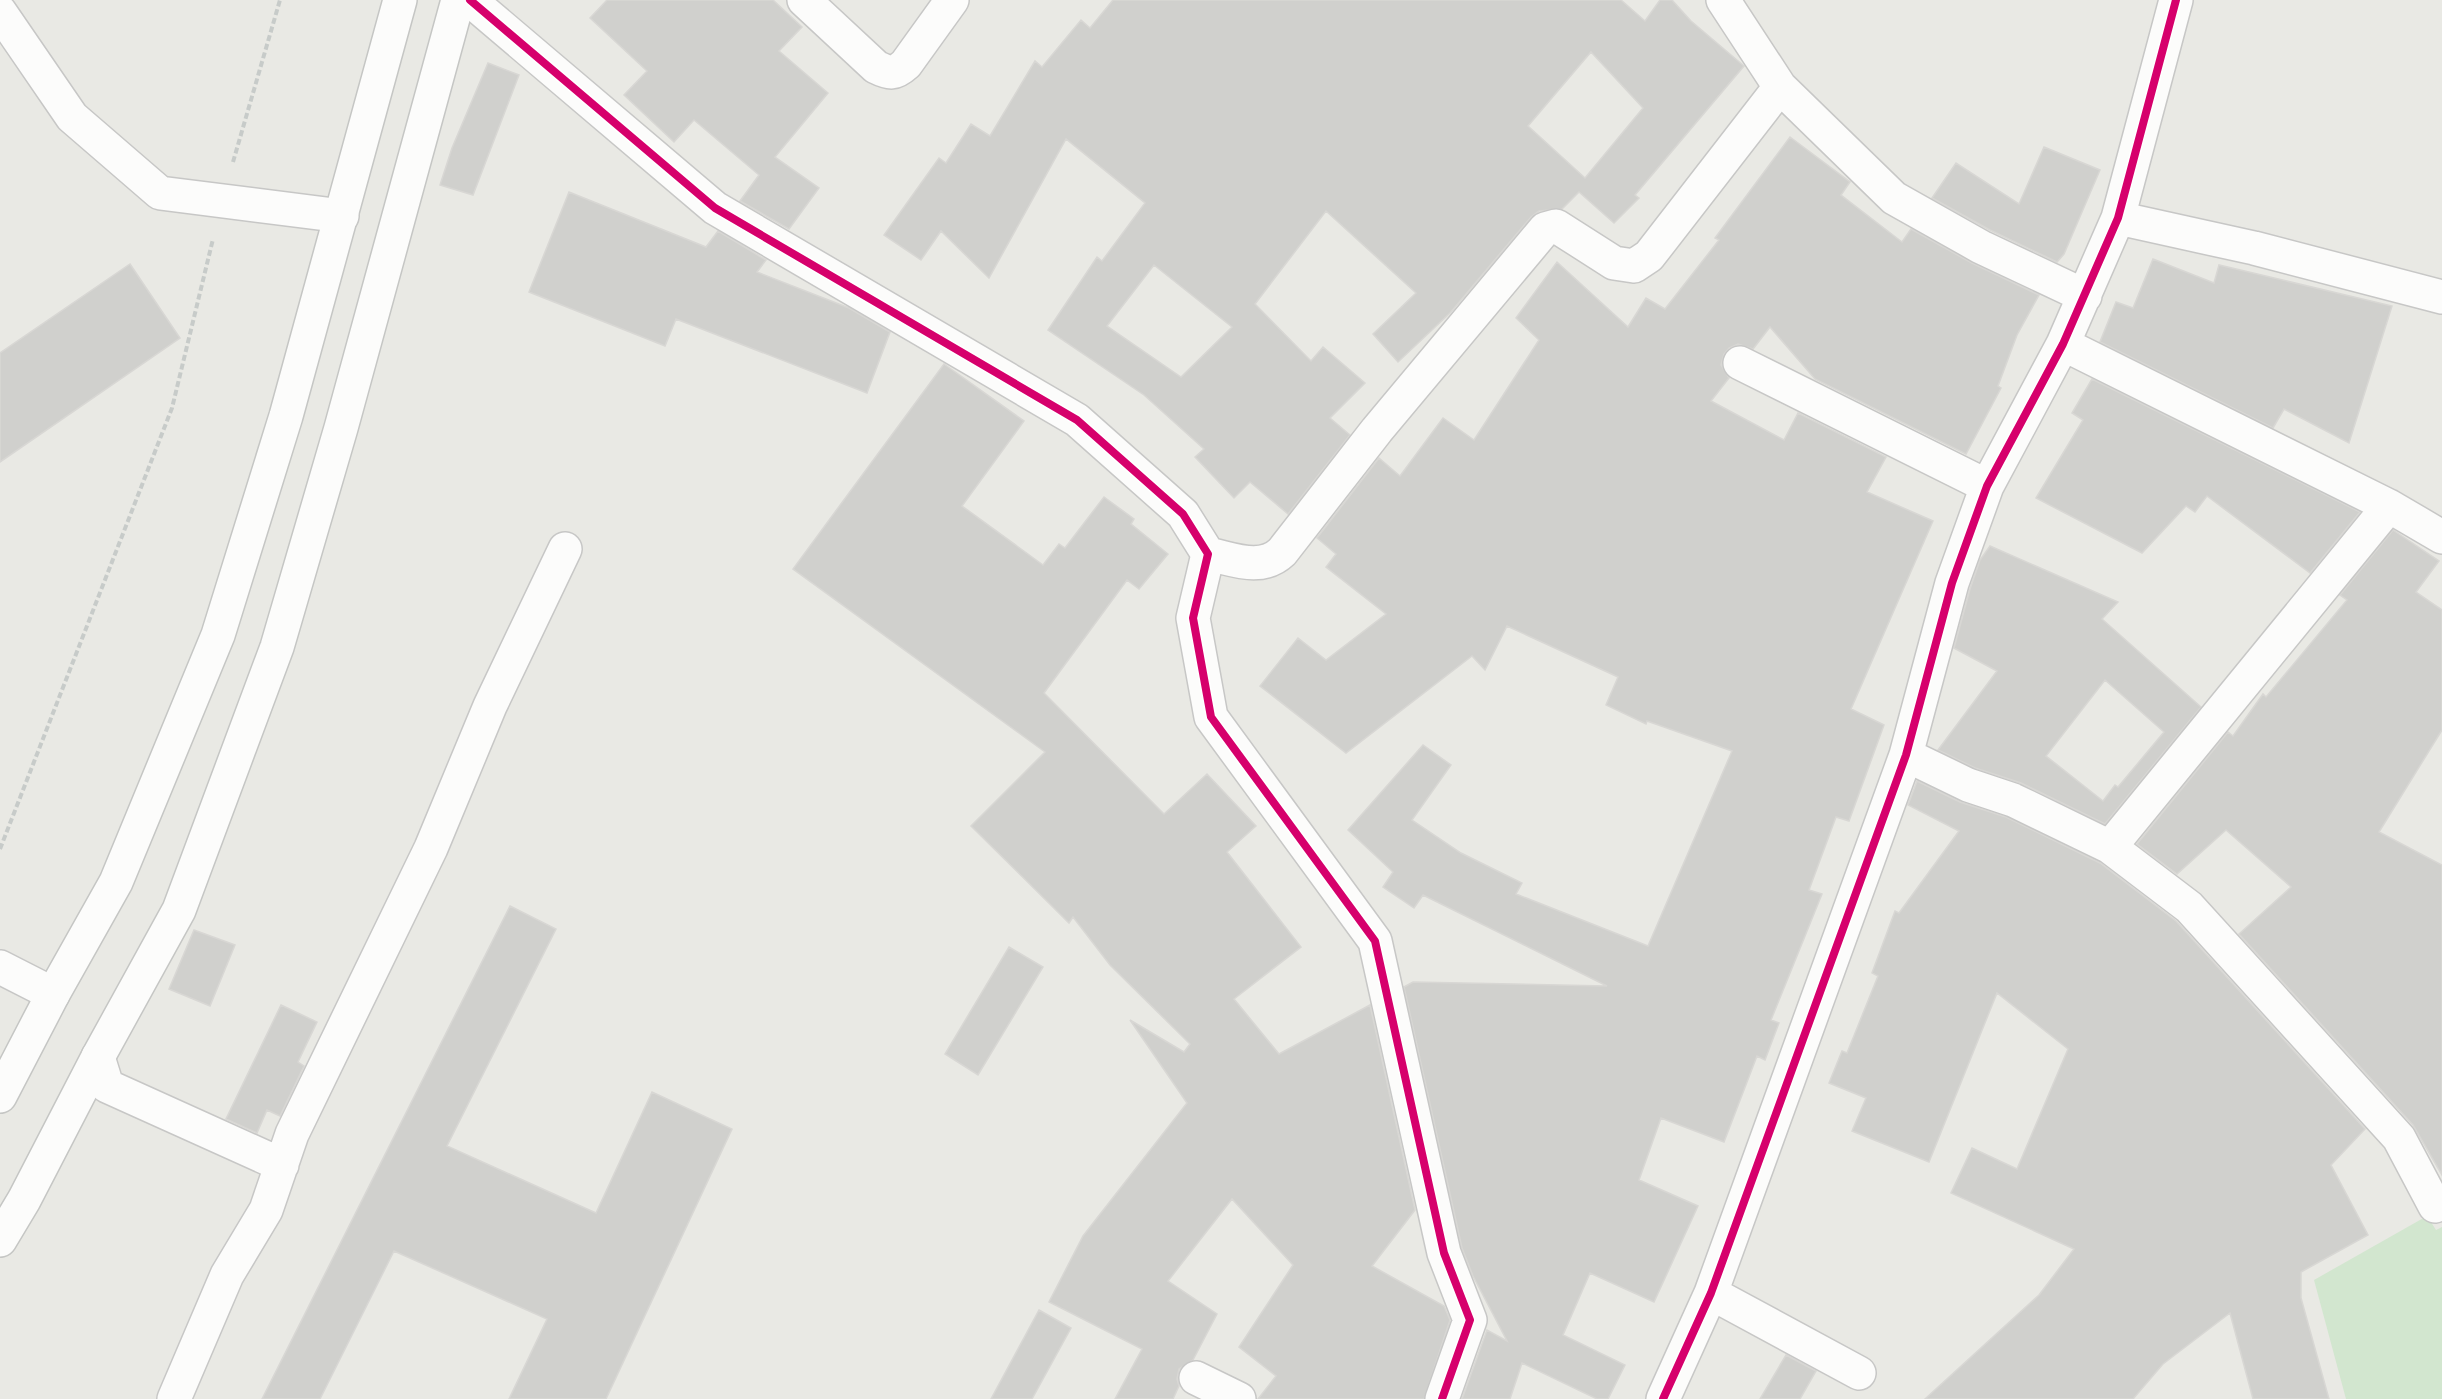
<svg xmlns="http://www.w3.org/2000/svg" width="2442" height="1399" font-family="Barlow,sans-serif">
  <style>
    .green { fill: #d2e6cf }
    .building { fill: #d0d0cd; stroke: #d8d7d4; stroke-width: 1.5; fill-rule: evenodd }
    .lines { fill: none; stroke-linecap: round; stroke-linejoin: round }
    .street-casing { stroke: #c7c7c6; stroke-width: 36 }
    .secondary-casing { stroke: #c5c6c4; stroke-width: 36 }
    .path { stroke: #c7cbc9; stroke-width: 4; stroke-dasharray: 6 3; stroke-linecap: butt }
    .street { stroke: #fcfcfb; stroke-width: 33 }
    .secondary { stroke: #fcfcfb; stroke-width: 33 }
    .cycleway-casing { stroke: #fff; stroke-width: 11 }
    .cycleway { stroke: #d6006c; stroke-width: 8 }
  </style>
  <rect width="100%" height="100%" fill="#e9e9e4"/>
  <path class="green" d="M 2427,1216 L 2436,1230 L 2442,1227 L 2442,1399 L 2346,1399 L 2314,1280 Z"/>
  <path class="building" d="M 607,0 L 773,0 L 802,27 L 779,51 L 828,93 L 775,157 L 819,188 L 789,229 L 740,201 L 759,175 L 694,120 L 674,142 L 624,95 L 647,71 L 590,18 Z
    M 1113,0 L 1621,0 L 1645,21 L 1660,0 L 1672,0 L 1691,21 L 1744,66 L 1635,195 L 1639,198 L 1614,223 L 1579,192 L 1562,209 L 1539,211 L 1531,217 L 1450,313 L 1398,362 L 1373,334 L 1416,293 L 1326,211 L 1255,304 L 1311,361 L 1323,347 L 1365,383 L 1330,418 L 1350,435 L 1288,514 L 1250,482 L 1234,498 L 1195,457 L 1204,449 L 1144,395 L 1048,330 L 1097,257 L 1102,261 L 1145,203 L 1066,139 L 989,278 L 941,231 L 921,260 L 884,235 L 939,158 L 946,163 L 971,124 L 990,136 L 1035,61 L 1042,67 L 1081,20 L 1090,28 ZM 1591,52 L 1643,108 L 1585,178 L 1528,126 ZM 1154,265 L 1232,327 L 1181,377 L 1107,326 Z
    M 488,63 L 519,75 L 473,195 L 440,185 L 452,148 Z
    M 1790,137 L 1850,182 L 1841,195 L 1902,242 L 1911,229 L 1972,263 L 2039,295 L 2017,335 L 1998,386 L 2001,388 L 1966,454 L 1815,379 L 1770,327 L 1753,349 L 1738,344 L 1729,348 L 1724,354 L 1721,365 L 1729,378 L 1711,401 L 1784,440 L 1798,413 L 1886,457 L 1867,492 L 1933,521 L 1851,709 L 1884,725 L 1849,821 L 1836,817 L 1809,890 L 1822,894 L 1771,1020 L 1779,1023 L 1765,1060 L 1757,1056 L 1724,1142 L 1661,1118 L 1639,1180 L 1698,1206 L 1654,1302 L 1590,1273 L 1563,1335 L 1625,1365 L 1608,1399 L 1597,1399 L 1522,1363 L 1510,1399 L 1462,1399 L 1487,1330 L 1507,1341 L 1473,1276 L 1462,1248 L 1404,987 L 1413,982 L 1607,986 L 1423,895 L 1414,908 L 1383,887 L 1393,872 L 1348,830 L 1423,745 L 1451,765 L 1412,820 L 1461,853 L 1522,883 L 1516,894 L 1648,946 L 1732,751 L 1647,721 L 1646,724 L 1606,705 L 1618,677 L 1507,626 L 1485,670 L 1472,656 L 1346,753 L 1260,686 L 1298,638 L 1326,660 L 1386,614 L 1326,567 L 1336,554 L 1317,538 L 1379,458 L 1400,476 L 1443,418 L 1474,440 L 1539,340 L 1516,318 L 1557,262 L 1628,327 L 1646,298 L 1665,309 L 1719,240 L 1715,238 Z
    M 2044,147 L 2100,170 L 2064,254 L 2057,262 L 1990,230 L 1932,198 L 1956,163 L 2019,204 Z
    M 569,192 L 706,247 L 718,231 L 766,260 L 757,272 L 849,308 L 890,332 L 867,393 L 676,319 L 665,346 L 529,292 Z
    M 2153,259 L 2214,283 L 2219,265 L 2392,306 L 2349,443 L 2284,409 L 2273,428 L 2100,342 L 2116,302 L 2133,308 Z
    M 130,264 L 180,338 L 0,462 L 0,353 Z
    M 944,364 L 1024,421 L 962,506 L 1043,565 L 1059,544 L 1065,548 L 1104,497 L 1134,519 L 1131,524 L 1168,554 L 1139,589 L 1127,580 L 1044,693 L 1164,814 L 1207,774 L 1256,826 L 1227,852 L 1301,947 L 1234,999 L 1279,1054 L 1370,1005 L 1415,1210 L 1372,1266 L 1444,1306 L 1450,1320 L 1424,1399 L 1258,1399 L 1276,1376 L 1239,1347 L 1293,1265 L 1232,1199 L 1168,1281 L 1217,1314 L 1193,1360 L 1179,1369 L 1177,1379 L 1179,1386 L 1173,1399 L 1115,1399 L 1142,1349 L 1049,1302 L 1083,1236 L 1187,1103 L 1130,1020 L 1184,1052 L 1190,1044 L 1110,965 L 1073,917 L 1069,923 L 971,826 L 1045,752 L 793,569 Z
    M 2092,379 L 2360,512 L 2310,573 L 2207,496 L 2195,512 L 2186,506 L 2142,553 L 2036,498 L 2083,420 L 2072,413 Z
    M 2393,530 L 2439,561 L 2416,592 L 2442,610 L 2442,730 L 2379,832 L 2442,865 L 2442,1175 L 2413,1125 L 2239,934 L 2291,887 L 2226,830 L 2177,874 L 2137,844 L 2228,732 L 2233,736 L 2263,694 L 2266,697 L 2347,600 L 2340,595 Z
    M 1990,546 L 2118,602 L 2102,619 L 2201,707 L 2105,824 L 2021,783 L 1975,768 L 1938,750 L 1997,671 L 1954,648 L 1970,589 L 1980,560 ZM 2105,680 L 2164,732 L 2118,787 L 2115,785 L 2103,801 L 2046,756 Z
    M 1917,781 L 1960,802 L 2006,817 L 2100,863 L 2176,921 L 2365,1129 L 2331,1165 L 2368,1235 L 2301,1272 L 2301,1298 L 2329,1399 L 2253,1399 L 2230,1313 L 2163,1364 L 2133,1399 L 1925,1399 L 2039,1295 L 2074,1249 L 1951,1193 L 1972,1148 L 2017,1169 L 2068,1049 L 1997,993 L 1929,1162 L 1852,1131 L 1866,1098 L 1829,1083 L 1842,1051 L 1847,1053 L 1878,976 L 1872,973 L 1895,911 L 1899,913 L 1959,831 L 1908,805 Z
    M 510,906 L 556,929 L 447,1146 L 596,1213 L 652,1092 L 732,1129 L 606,1399 L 509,1399 L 547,1319 L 394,1251 L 320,1399 L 262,1399 Z
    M 194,930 L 235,945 L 210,1006 L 169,989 Z
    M 1009,947 L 1043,967 L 978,1075 L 945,1054 Z
    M 281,1005 L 317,1022 L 298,1062 L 304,1066 L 280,1116 L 267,1110 L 257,1133 L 226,1119 Z
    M 1039,1310 L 1071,1328 L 1032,1399 L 991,1399 Z
    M 1786,1355 L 1816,1371 L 1800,1399 L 1760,1399 Z"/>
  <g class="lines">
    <g class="street-casing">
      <path id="street" d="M 470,0 L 715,208 L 1077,420 L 1183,514 L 1208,554 L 1193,618 L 1211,717 L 1375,941 L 1444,1253 L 1470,1320 L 1442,1399
        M 804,0 L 876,67 C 890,74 895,74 906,64 L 952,0
        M 1723,0 L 1780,87 L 1894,198 L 1981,247 L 2085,296
        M 0,12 L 72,117 L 160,193 L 342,216
        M 2118,218 L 2254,248 L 2442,297
        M 2063,344 L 2389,506 L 2442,537
        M 1740,363 L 1987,486
        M 1208,554 C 1233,559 1261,572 1282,552 L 1377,430 L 1545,229 L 1556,226 L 1614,263 L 1634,266 L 1649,256 L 1780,87
        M 1906,755 L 1968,785 L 2013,800 L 2110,847 L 2189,907 L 2399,1138 L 2435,1206
        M 2110,847 L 2389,506
        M 0,967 L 53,994
        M 98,1057 L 107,1086 L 282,1165
        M 1711,1293 L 1859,1373
        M 1196,1378 L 1239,1399
        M 174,1399 L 227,1275 L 266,1210 L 292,1134 L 431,848 L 490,706 L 565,549
        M 1663,1399 L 1711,1293 L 1906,755 L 1952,583 L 1987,486 L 2063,344 L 2118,218 L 2176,0"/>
    </g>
    <g class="secondary-casing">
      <path id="secondary" d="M 0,1096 L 53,994 L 116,882 L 218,635 L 286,416 L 400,0
        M 0,1240 L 24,1200 L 98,1057 L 179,910 L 277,647 L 341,428 L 458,0"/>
    </g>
    <path class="path" d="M 233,162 L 280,0
      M 0,849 L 172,408 L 213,239"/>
    <use href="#street" class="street"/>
    <use href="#secondary" class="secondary"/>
    <g class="cycleway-casing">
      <path id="cycleway" d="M 470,0 L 715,208 L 1077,420 L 1183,514 L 1208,554 L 1193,618 L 1211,717 L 1375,941 L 1444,1253 L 1470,1320 L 1442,1399
        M 1663,1399 L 1711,1293 L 1906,755 L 1952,583 L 1987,486 L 2063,344 L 2118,218 L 2176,0"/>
    </g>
    <use href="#cycleway" class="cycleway"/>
  </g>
</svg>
